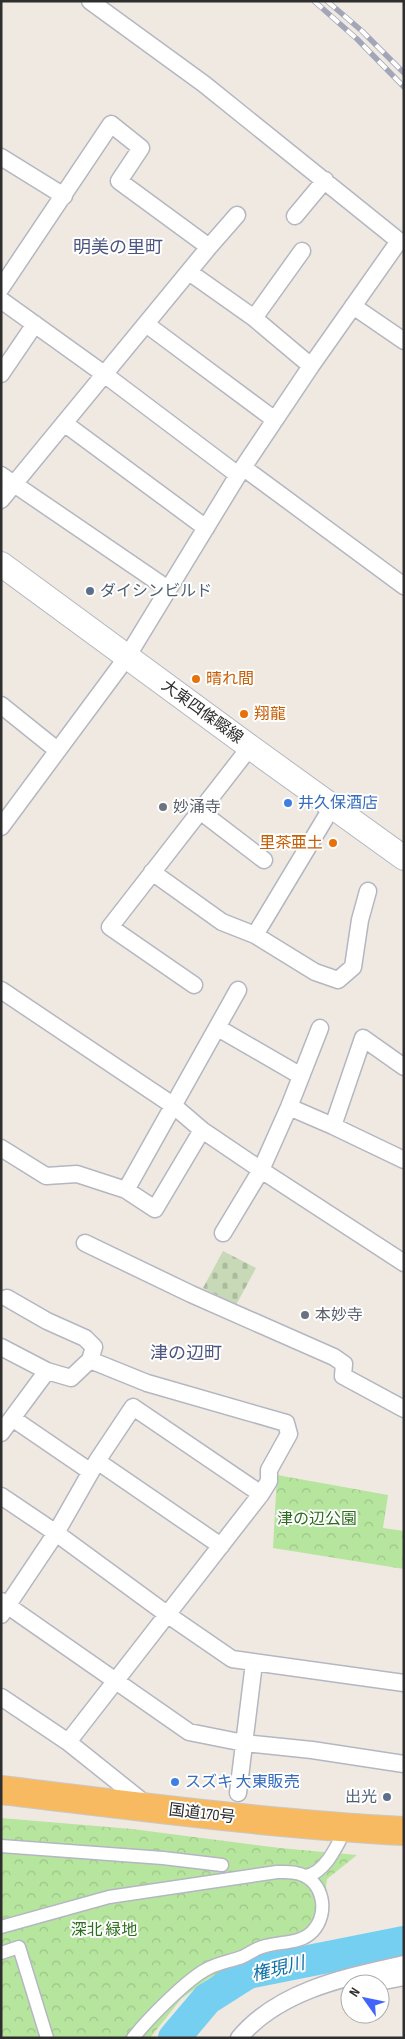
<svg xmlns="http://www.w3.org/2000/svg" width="405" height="2039" font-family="'Sofia Sans Condensed','Noto Sans JP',sans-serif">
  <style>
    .cemetery { fill: url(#cemetery-stones) }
    .park { fill: url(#park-crowns) }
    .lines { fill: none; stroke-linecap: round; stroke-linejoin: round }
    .river { stroke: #75cff0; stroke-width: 32 }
    .pedestrian-casing { stroke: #b4b7c1; stroke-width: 15 }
    .minor-casing { stroke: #b4b7c1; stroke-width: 19 }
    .secondary-casing { stroke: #b4b7c1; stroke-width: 26 }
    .trunk-casing { stroke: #c9c9c9; stroke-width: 30 }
    .pedestrian { stroke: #fff; stroke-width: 12 }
    .minor { stroke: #fff; stroke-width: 16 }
    .secondary { stroke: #fff; stroke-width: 24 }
    .trunk { stroke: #f8ba60; stroke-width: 28 }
    .rail-casing { stroke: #a3a6b8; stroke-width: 5.5 }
    .rail { stroke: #fff; stroke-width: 4; stroke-dasharray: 11; stroke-linecap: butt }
    .service-dot { fill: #5c6f8a; stroke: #fff; stroke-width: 2 }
    .food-dot { fill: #e8710a; stroke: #fff; stroke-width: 2 }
    .shop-dot { fill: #3f7fe0; stroke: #fff; stroke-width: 2 }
    .worship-dot { fill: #6b7280; stroke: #fff; stroke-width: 2 }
    .labels { text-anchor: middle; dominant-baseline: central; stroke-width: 4; stroke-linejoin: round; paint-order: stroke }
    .service-label { font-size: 16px; fill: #4e5e75; stroke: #fff; text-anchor: start }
    .food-label { font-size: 16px; fill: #c56008; stroke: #fff; text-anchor: start }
    .street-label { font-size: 16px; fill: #2e2e2e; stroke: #fff }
    .shop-label { font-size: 16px; fill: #366cbe; stroke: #fff; text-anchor: start }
    .worship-label { font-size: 16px; fill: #5b616d; stroke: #fff; text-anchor: start }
    .park-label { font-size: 16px; fill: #2c6e1b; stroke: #fff }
    .neighbourhood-label { font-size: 18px; fill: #4d5680; stroke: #fff }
    .water-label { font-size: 18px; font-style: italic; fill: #0d6fa3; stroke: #fff }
  </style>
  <defs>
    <pattern id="cemetery-stones" width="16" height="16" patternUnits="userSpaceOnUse" patternTransform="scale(1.25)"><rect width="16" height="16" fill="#c8d9b8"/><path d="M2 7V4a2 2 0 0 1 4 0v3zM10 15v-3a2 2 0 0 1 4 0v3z" fill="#acbb9e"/></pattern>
    <pattern id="park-crowns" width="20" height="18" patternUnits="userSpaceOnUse" patternTransform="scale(1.25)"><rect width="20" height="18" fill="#b6e59e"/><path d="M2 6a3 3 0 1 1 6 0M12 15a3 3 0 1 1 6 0" fill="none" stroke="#9dc588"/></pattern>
  </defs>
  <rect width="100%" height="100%" fill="#efe9e1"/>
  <path class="cemetery" d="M 223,1251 L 256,1268 L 236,1305 L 203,1288 Z"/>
  <path class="park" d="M 277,1475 L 388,1495 L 383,1528 L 404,1531 L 404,1569 L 273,1548 Z
    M 1,1818 L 132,1829 L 280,1848 L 357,1855 L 327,1879 L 326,1887 L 329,1915 L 318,1933 L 302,1947 L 257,1958 L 209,1978 L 181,1999 L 150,2038 L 1,2038 Z"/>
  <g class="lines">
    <path class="river" d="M 174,2038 L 207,1999 L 248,1973 L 404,1942"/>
    <g class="pedestrian-casing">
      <path id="pedestrian" d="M 1,1846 L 163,1858 L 222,1865
        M 305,1876 C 325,1874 338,1844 346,1828
        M 1,1927 L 109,1897 L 277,1872 C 285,1872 292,1871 300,1874 C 324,1882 329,1913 313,1931 C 300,1945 279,1941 262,1947 C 255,1949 249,1954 242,1957 C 231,1961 219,1963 209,1968 C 189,1977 147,2020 133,2038
        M 1,1953 L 19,1947 L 47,2038"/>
    </g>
    <g class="minor-casing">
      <path id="minor" d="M 1,157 L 64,196
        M 295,216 L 325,180
        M 189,272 L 254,318 L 311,366
        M 1,288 L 111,124 L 141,148 L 119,181 L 209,247
        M 1,300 L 104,374 L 238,475
        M 353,306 L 404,341
        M 254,318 L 302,251
        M 146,324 L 275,420
        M 1,374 L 35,324
        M 64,423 L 206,528
        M 244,468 L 404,586
        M 1,475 L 168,589
        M 1,500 L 209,247 L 237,215
        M 1,705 L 57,750
        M 200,811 L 264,860
        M 1,827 L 127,657 L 238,475 L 311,366 L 399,241 L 204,84 L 90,1
        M 152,872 L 222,922 L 255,935 L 332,807
        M 255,935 L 315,972 L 338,980 L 353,967 L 360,920 L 368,891
        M 194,985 L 110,927 L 250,747
        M 1,990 L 174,1106 L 202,1130 L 261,1170 L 404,1263
        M 218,1028 L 301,1076
        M 289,1107 L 333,1126 L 404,1160
        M 333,1126 L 363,1038 L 404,1067
        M 1,1148 L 46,1176 L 77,1174 L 126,1190 L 155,1209 L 202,1130
        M 126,1190 L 238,990
        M 223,1233 L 261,1170 L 289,1107 L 320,1028
        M 85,1243 L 191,1294 L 334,1357 L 344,1364 L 343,1376 L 404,1409
        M 7,1298 L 47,1321 L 85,1338 L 94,1347 L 90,1360
        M 1,1347 L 47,1371
        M 12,1418 L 91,1472
        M 1,1433 L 47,1371 L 71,1378 L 90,1360 L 147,1383 L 286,1423 L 289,1434 L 269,1470 L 269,1481 L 261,1494 L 68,1742 L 1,1697
        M 97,1461 L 221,1546
        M 1,1496 L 56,1533 L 168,1615 L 232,1659 L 404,1683
        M 1,1601 L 189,1732 L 244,1743 L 312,1750 L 404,1764
        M 1,1615 L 56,1533 L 97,1461 L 133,1407 L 261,1494
        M 68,1742 L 148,1806
        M 238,1793 L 254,1663
        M 368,1984 L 404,1977
        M 239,2038 C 279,1990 347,1977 404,1964"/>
    </g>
    <g class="secondary-casing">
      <path id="secondary" d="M 1,564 L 250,747 L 404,858"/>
    </g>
    <g class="trunk-casing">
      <path id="trunk" d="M 1,1790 C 135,1806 269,1824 404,1831"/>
    </g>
    <use href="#pedestrian" class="pedestrian"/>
    <use href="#minor" class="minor"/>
    <use href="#secondary" class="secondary"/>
    <use href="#trunk" class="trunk"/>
    <g class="rail-casing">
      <path id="rail" d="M 314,1 L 357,39 L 404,87
        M 327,1 L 362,31 L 404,73"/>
    </g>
    <use href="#rail" class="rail"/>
  </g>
  <g class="service-dot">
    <circle cx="90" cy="591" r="5"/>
    <circle cx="387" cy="1797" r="5"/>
  </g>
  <g class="food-dot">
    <circle cx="196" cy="679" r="5"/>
    <circle cx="244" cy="714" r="5"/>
    <circle cx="333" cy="843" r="5"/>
  </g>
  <g class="shop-dot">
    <circle cx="288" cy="803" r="5"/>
    <circle cx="175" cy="1782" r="5"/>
  </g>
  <g class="worship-dot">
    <circle cx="163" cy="807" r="5"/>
    <circle cx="305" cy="1315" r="5"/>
  </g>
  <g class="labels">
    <g class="service-label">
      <text x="100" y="591">ダイシンビルド</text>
      <text x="377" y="1797" text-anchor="end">出光</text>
    </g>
    <g class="food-label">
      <text x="206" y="679">晴れ間</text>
      <text x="254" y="714">翔龍</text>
      <text x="323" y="843" text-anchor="end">里茶亜土</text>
    </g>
    <g class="street-label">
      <text transform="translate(202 712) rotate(36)">大東四條畷線</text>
      <text transform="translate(202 1814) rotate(7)">国道170号</text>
    </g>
    <g class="shop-label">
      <text x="298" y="803">井久保酒店</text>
      <text x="185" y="1782">スズキ 大東販売</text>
    </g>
    <g class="worship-label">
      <text x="173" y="807">妙涌寺</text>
      <text x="315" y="1315">本妙寺</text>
    </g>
    <g class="park-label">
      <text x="317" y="1519">津の辺公園</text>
      <text x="104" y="1930">深北 緑地</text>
    </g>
    <g class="neighbourhood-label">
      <text x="118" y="247">明美の里町</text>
      <text x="186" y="1353">津の辺町</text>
    </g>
    <g class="water-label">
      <text transform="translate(278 1969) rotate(-13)">権現川</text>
    </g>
  </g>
  <rect width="405" height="2039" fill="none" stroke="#2e2e2e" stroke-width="5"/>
  <g transform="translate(365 1999) rotate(303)"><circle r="24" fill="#ffffff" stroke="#ababab"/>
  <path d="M0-4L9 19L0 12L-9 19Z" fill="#4264fb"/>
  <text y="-8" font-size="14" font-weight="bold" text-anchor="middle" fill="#2e2e2e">N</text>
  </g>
</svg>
